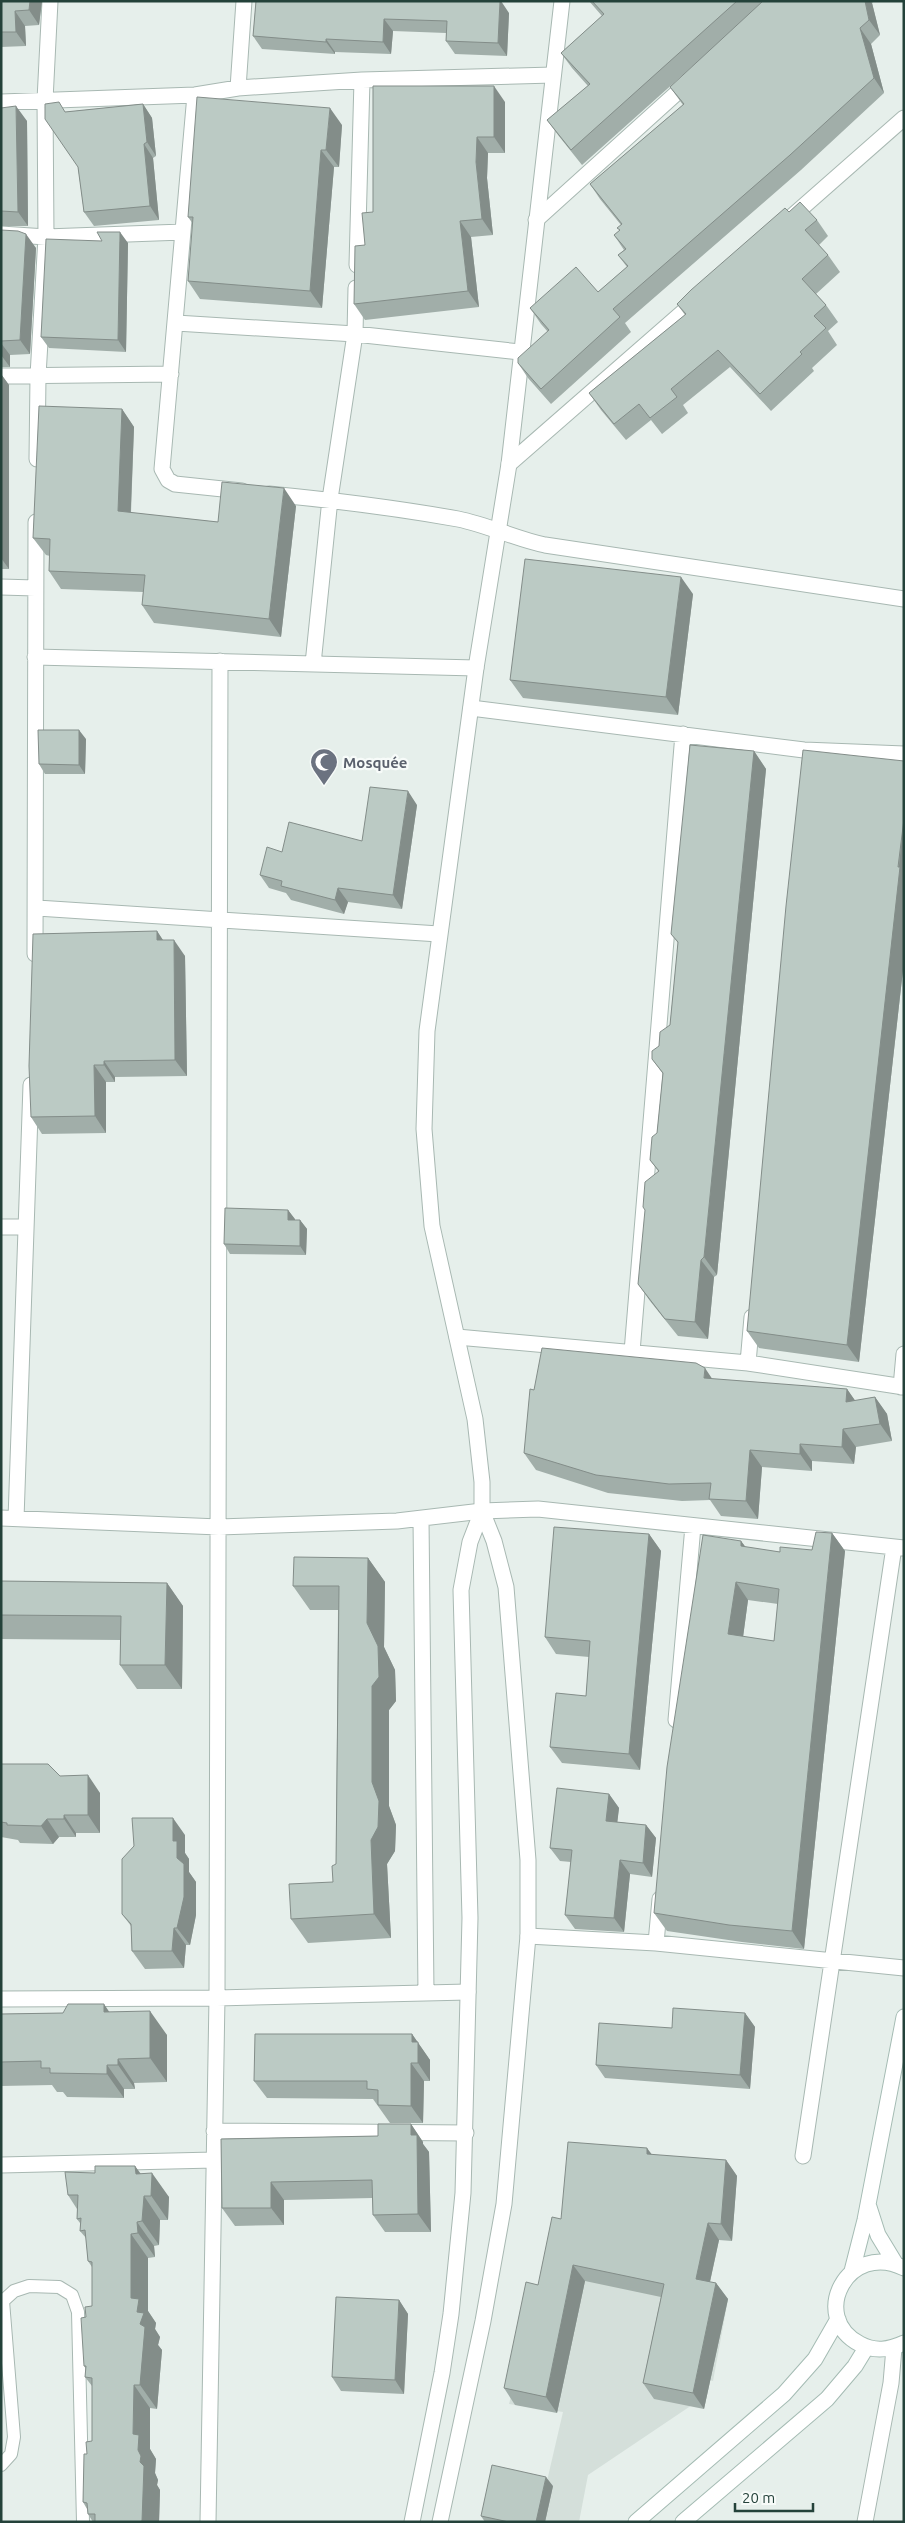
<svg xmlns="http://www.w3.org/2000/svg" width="905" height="2523" font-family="Ubuntu,sans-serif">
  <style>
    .built { fill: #d4dfda }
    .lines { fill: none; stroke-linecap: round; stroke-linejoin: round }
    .service-casing { stroke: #a8b8b2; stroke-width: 14 }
    .minor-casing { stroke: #a8b8b2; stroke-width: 17 }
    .tertiary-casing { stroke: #a8b8b2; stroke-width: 17 }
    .secondary-casing { stroke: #a4bbb3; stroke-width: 17 }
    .service { stroke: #fff; stroke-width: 12 }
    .minor { stroke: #fff; stroke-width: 15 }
    .tertiary { stroke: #fff; stroke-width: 15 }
    .secondary { stroke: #fff; stroke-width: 15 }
    .wall { fill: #a1aea9; fill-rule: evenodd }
    .shaded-wall { fill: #838d89 }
    .building { fill: #bbcac4; stroke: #838d89; fill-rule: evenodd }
    .labels { text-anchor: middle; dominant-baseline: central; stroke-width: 4.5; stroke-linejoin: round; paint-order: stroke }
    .worship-label { font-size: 15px; font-weight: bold; fill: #5b616d; stroke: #f7fbf9; text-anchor: start }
  </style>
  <rect width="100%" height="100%" fill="#e6efeb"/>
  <path class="built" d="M 552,2255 L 712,2299 L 728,2300 L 713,2381 L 703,2378 L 698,2401 L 588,2475 L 579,2522 L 493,2522 L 490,2472 L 547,2481 L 563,2412 L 509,2404 L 535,2302 Z"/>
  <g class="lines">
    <g class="service-casing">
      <path id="service" d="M 1,2465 L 11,2454 L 14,2437 L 3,2301 L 14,2291 L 29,2286 L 59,2287 L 72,2295 L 78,2312 L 83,2522"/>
    </g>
    <g class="minor-casing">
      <path id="minor" d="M 238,88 L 244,1
        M 195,95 L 162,469 L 168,480 L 175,484 L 242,491
        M 1,102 L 195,95 L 238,88 L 362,80 L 553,75
        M 536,220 L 690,81
        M 788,220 L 904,118
        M 1,234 L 46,237 L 183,232
        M 357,265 L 362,80
        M 176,323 L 355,334 L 520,352
        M 1,376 L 171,374
        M 37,459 L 38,376 L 46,237 L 45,100 L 50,1
        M 509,464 L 698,299
        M 269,494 C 332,500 396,508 458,519 C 488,525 516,539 545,545 L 904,599
        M 1,587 L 35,588
        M 35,657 L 476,668
        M 313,664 L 330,499 L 355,334 L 356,288
        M 471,708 L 804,750 L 904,754
        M 37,908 L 439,934
        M 35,954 L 36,522
        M 1,1227 L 26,1227
        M 457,1337 L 748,1363 L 904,1387
        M 632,1352 L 683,734
        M 748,1363 L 752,1317
        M 901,1387 L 904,1354
        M 1,1518 L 219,1527 L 397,1521 L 482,1511 L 538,1509 L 904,1548
        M 16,1519 L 31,1085
        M 421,1519 L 426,1993
        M 676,1720 L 693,1526
        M 528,1936 L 656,1943 L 904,1968
        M 656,1943 L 660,1899
        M 1,1999 L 217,1998 L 468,1992
        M 214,2131 L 466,2133
        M 803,2156 L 894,1547
        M 1,2165 L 214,2160
        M 208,2522 L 217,1998 L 220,661
        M 865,2522 L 891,2383 L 894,2348"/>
    </g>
    <g class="tertiary-casing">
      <path id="tertiary" d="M 412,2522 L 442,2373 L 451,2314 L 463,2193 L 470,1918 L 461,1590 L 470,1542 L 482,1511 L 482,1482 L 475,1419 L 432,1226 L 424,1129 L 427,1031 L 476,668 L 509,464 L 562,1
        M 440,2522 L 483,2321 L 504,2204 L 528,1936 L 528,1860 L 506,1587 L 494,1541 L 482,1511"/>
    </g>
    <g class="secondary-casing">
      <path id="secondary" d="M 869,2207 L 878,2235 L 895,2263
        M 904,2268 C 848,2240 808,2317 860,2344 C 875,2352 889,2350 904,2343
        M 852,2271 L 865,2220 L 904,2017
        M 636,2522 L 784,2394 L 815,2359 L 838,2319
        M 683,2522 L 827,2399 L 855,2366 L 866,2348"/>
    </g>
    <use href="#service" class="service"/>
    <use href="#minor" class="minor"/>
    <use href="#tertiary" class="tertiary"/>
    <use href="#secondary" class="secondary"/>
  </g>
  <path class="wall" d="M 1,1 L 42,1 L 39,25 L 25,26 L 26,46 L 1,47 Z
    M 256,1 L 509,13 L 507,56 L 455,54 L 446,41 L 446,33 L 393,31 L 391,54 L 335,52 L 335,54 L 262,49 L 253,36 Z
    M 589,1 L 874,1 L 872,3 L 880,35 L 871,44 L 884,93 L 801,170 L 625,323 L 631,332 L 551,404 L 528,378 L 518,363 L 548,332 L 541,324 L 530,308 L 598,292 L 627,267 L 618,255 L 624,250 L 614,235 L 619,231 L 621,225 L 600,199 L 590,184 L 683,105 L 670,87 L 714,47 L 582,165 L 558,135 L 547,120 L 588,86 L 572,68 L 561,53 L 602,16 Z
    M 505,102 L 505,153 L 488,153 L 487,178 L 493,235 L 471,237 L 479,307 L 365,320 L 354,304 L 373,212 Z
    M 143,104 L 152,118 L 156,156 L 153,158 L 159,220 L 94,226 L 84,212 L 78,167 L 66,112 Z
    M 1,108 L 27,121 L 28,226 L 1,226 Z
    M 342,125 L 339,167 L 334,167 L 322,308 L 200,299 L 188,281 L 193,224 L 188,217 Z
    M 789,212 L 817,220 L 828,236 L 819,245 L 828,255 L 840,272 L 816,294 L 826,305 L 838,322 L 828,331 L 837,345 L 812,368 L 814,371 L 771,411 L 730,367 L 683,405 L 688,413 L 662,434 L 651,420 L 626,440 L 601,410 L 589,393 L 685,315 L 677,304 Z
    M 1,230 L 36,248 L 30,354 L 10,355 L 10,367 L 1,367 Z
    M 102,241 L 128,243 L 126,352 L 49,348 L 41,337 Z
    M 1,374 L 9,385 L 9,569 L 1,569 Z
    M 122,409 L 134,427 L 131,513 L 218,522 L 296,506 L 281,637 L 154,623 L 142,605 L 143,592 L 61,589 L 49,571 L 50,556 L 46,555 L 33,538 Z
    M 693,594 L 678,715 L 523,698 L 510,680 Z
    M 86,739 L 85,774 L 45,774 L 39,764 Z
    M 754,751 L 766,769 L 717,1275 L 714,1277 L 708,1339 L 678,1336 L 650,1301 L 638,1284 L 658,1171 L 650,1160 L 657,1133 L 663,1074 L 652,1059 L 670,1025 L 678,943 L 671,934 Z
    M 904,761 L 904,961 L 859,1362 L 759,1348 L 747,1331 Z
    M 417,805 L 402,909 L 348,902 L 344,914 L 291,900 L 286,893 L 269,888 L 260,875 L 282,852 L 362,841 Z
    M 157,931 L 163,940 L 185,956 L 187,1076 L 115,1077 L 115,1082 L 106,1082 L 106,1133 L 42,1134 L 31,1117 Z
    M 288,1210 L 295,1220 L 300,1220 L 307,1229 L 306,1255 L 230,1254 L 224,1244 Z
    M 713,1379 L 847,1389 L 855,1401 L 875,1397 L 887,1414 L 892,1441 L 856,1447 L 854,1464 L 812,1461 L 812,1471 L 762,1467 L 758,1519 L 721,1516 L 710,1500 L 682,1501 L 608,1493 L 536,1470 L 524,1453 L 534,1390 Z
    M 832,1533 L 845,1551 L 804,1949 L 742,1942 L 667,1931 L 654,1913 L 741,1541 L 745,1547 L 780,1552 L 812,1550 ZM 748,1600 L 778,1604 L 774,1641 L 743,1637 Z
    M 649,1534 L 661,1551 L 640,1770 L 562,1763 L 550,1747 L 586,1696 L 589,1657 L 556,1654 L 545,1637 Z
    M 368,1558 L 385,1582 L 384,1647 L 395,1670 L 396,1701 L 389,1710 L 389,1806 L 396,1825 L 395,1851 L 387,1864 L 391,1938 L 308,1943 L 291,1919 L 333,1882 L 336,1864 L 338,1610 L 310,1610 L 293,1586 Z
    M 1,1581 L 167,1583 L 183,1606 L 182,1689 L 137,1689 L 120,1665 L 120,1640 L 1,1639 Z
    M 1,1764 L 60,1776 L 100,1793 L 100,1833 L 76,1833 L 76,1837 L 59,1837 L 53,1844 L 20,1843 L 18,1840 L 1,1837 Z
    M 609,1794 L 619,1808 L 617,1822 L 646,1825 L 656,1838 L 652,1877 L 630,1874 L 624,1932 L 575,1929 L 565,1915 L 571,1862 L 560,1861 L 550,1848 Z
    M 185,1835 L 185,1853 L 189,1859 L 189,1872 L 196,1882 L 196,1915 L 190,1945 L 186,1945 L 184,1968 L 145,1969 L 132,1951 L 131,1926 L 122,1914 Z
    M 109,2012 L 167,2035 L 167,2082 L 134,2083 L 135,2089 L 124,2089 L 124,2098 L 67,2097 L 63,2092 L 57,2092 L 52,2085 L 1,2086 L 1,2014 L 63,2013 Z
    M 745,2013 L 755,2027 L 750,2089 L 605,2078 L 596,2065 L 672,2028 Z
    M 412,2034 L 430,2060 L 430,2081 L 424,2081 L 423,2123 L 390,2123 L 373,2099 L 267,2098 L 254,2081 Z
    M 411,2124 L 423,2142 L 423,2144 L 429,2152 L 431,2232 L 385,2232 L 373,2215 L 372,2198 L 284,2200 L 284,2225 L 235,2226 L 222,2208 L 221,2139 L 378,2136 Z
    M 652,2155 L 726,2160 L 737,2176 L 732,2241 L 719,2240 L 710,2282 L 716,2283 L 728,2299 L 704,2409 L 654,2399 L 643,2383 L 661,2297 L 585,2281 L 557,2413 L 515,2405 L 504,2388 L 538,2285 L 561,2219 Z
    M 135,2166 L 141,2174 L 169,2197 L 168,2220 L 160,2220 L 159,2245 L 154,2246 L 155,2257 L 148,2258 L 148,2311 L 156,2323 L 155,2329 L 160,2337 L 158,2345 L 162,2350 L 157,2409 L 150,2408 L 150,2449 L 156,2459 L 155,2473 L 158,2480 L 157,2485 L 160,2490 L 159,2522 L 93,2522 L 88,2514 L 87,2509 L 83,2502 L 87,2454 L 92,2441 L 92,2386 L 85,2377 L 86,2369 L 84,2366 L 86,2317 L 92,2306 L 92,2267 L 88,2261 L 86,2238 L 80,2231 L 80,2223 L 77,2219 L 77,2209 L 68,2195 L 95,2173 Z
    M 399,2300 L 408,2314 L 404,2394 L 341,2391 L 332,2377 Z
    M 553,2486 L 545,2522 L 485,2522 L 481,2516 Z"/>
  <path class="shaded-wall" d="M 30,1 L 42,1 L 39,25 L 29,10 Z
    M 500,1 L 501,1 L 509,13 L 507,56 L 498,43 Z
    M 865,1 L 870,1 L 872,3 L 880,35 L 869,20 Z
    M 15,11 L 25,26 L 26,46 L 16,32 Z
    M 384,19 L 393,31 L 391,54 L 383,42 Z
    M 860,28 L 871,44 L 884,93 L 874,78 Z
    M 326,39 L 335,52 L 335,54 L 326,42 Z
    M 494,86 L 505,102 L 505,153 L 494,137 Z
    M 143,104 L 152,118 L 156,156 L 147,142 Z
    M 16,106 L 27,121 L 28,226 L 18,212 Z
    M 330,108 L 342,125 L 339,167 L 326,150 Z
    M 477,137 L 488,153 L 487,178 L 493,235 L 482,219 L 476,162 Z
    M 144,144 L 153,158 L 159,220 L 150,206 Z
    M 321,150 L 334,167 L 322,308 L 310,291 Z
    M 460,221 L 471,237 L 479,307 L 468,291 Z
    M 120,232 L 128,243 L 126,352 L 118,340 Z
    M 26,234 L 36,248 L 30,354 L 20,340 Z
    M 1,343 L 10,355 L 10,367 L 1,355 Z
    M 1,374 L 9,385 L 9,569 L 1,558 Z
    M 122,409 L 134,427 L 130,529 L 118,511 Z
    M 284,488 L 296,506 L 281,637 L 269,619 Z
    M 681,577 L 693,594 L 678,715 L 666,697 Z
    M 79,730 L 86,739 L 85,774 L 79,765 Z
    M 754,751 L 766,769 L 717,1275 L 704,1257 Z
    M 408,791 L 417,805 L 402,909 L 393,895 Z
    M 904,819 L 904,961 L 859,1362 L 847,1345 Z
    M 338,888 L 348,902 L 344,914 L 335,900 Z
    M 157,931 L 168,948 L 157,940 Z
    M 174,940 L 185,956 L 187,1076 L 175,1060 Z
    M 104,1061 L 115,1077 L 115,1082 L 104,1065 Z
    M 94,1065 L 106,1082 L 106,1133 L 95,1116 Z
    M 288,1210 L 295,1219 L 295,1229 L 288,1220 Z
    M 300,1220 L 307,1229 L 306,1255 L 300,1246 Z
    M 701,1260 L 714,1277 L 708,1339 L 695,1322 Z
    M 705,1368 L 717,1386 L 704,1378 Z
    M 847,1389 L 859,1406 L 846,1402 Z
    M 875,1397 L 887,1414 L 892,1441 L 880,1424 Z
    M 843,1429 L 856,1447 L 854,1464 L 842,1447 Z
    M 800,1444 L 812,1461 L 812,1471 L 800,1454 Z
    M 750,1450 L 762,1467 L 758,1519 L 746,1501 Z
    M 832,1533 L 845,1551 L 804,1949 L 792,1931 Z
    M 649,1534 L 661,1551 L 640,1770 L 629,1754 Z
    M 741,1541 L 754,1558 L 741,1546 Z
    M 368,1558 L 385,1582 L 384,1647 L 395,1670 L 396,1701 L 389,1710 L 389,1806 L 396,1825 L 395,1851 L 387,1864 L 391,1938 L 374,1914 L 371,1840 L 372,1782 L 367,1623 Z
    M 736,1582 L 748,1600 L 741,1652 L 728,1634 Z
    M 167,1583 L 183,1606 L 182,1689 L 165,1665 Z
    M 88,1775 L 100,1793 L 100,1833 L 88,1815 Z
    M 609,1794 L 619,1808 L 616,1834 L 606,1821 Z
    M 64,1815 L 76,1833 L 76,1837 L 64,1819 Z
    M 173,1818 L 185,1835 L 185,1853 L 189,1859 L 189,1872 L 196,1882 L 196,1915 L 190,1945 L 177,1928 L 177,1858 L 173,1841 Z
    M 47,1819 L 59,1837 L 53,1844 L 41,1826 Z
    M 646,1825 L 656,1838 L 652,1877 L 643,1863 Z
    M 620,1860 L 630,1874 L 624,1932 L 614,1918 Z
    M 174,1928 L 186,1945 L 184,1968 L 172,1951 Z
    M 104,2004 L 120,2028 L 104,2012 Z
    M 150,2011 L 167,2035 L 167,2082 L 150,2058 Z
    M 745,2013 L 755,2027 L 750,2089 L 740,2075 Z
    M 412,2034 L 430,2060 L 430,2081 L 418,2063 L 412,2042 Z
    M 118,2059 L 134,2083 L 135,2089 L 118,2065 Z
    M 411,2063 L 424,2081 L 423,2123 L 411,2106 Z
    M 107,2065 L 124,2089 L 124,2098 L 107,2074 Z
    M 411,2124 L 423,2142 L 423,2144 L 429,2152 L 431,2232 L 418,2214 L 411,2135 Z
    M 647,2148 L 659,2164 L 647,2154 Z
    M 726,2160 L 737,2176 L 732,2241 L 721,2224 Z
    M 135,2166 L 151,2189 L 152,2173 L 169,2197 L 168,2220 L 136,2174 Z
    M 271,2182 L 284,2200 L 284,2225 L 271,2208 Z
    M 1,2192 L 2,2220 L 1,2218 Z
    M 144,2196 L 160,2220 L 159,2245 L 142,2221 Z
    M 137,2222 L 154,2246 L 155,2257 L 138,2233 Z
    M 708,2223 L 719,2240 L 707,2295 L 696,2279 Z
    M 131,2234 L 148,2258 L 148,2311 L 156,2323 L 155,2329 L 160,2337 L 158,2345 L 162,2350 L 157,2409 L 140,2385 L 140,2324 L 131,2298 Z
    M 573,2265 L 585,2281 L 557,2413 L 546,2397 Z
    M 716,2283 L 728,2299 L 704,2409 L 693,2393 Z
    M 399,2300 L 408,2314 L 404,2394 L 395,2380 Z
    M 134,2385 L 150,2408 L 150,2449 L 156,2459 L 155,2473 L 158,2480 L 157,2485 L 160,2490 L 159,2522 L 142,2522 L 142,2521 L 140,2462 L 138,2450 L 133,2434 Z
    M 546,2477 L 553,2486 L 545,2522 L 536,2522 Z"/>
  <path class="building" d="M 1,1 L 30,1 L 29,10 L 15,11 L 16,32 L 1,32 Z
    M 256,1 L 500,1 L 498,43 L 446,41 L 447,21 L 384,19 L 383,42 L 326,39 L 326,42 L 253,36 Z
    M 592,1 L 737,1 L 571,150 L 547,120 L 590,84 L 561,53 L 604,14 Z
    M 763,1 L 865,1 L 869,20 L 860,28 L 874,78 L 790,155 L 613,309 L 620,317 L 541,389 L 518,363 L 518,358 L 549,330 L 530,308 L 576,267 L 598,292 L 628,266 L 618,255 L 626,249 L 614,235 L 620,230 L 617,228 L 622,224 L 590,184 L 684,104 L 670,87 Z
    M 373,86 L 494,86 L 494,137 L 477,137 L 476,162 L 482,219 L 460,221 L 468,291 L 354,304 L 355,246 L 365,245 L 362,213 L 373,212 Z
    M 197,97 L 330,108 L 326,150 L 321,150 L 310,291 L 188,281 L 193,217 L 188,217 Z
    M 59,102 L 65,112 L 143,104 L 147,142 L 144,144 L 150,206 L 84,212 L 78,167 L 45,119 L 45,104 Z
    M 16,106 L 18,212 L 1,211 L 1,108 Z
    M 800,202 L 817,220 L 805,230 L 828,255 L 802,279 L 826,305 L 814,316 L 826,328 L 800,352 L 802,354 L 760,394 L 718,350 L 671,389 L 677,397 L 650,418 L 639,404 L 614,424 L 589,393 L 686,314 L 677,304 L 691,290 L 785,208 L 789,212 Z
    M 1,230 L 18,231 L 26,234 L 20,340 L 1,341 Z
    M 97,232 L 120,232 L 118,340 L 41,337 L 46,239 L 102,241 Z
    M 39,406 L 122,409 L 118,511 L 218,522 L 222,482 L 284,488 L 269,619 L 142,605 L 145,575 L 49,571 L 50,539 L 33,538 Z
    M 525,559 L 681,577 L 666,697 L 510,680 Z
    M 38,730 L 79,730 L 79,765 L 39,764 Z
    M 690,745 L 754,751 L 704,1257 L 701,1260 L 695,1322 L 665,1319 L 638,1284 L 645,1210 L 643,1207 L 645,1182 L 659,1171 L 650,1160 L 652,1137 L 657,1133 L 663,1073 L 652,1059 L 652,1051 L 659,1046 L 660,1032 L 670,1025 L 678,942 L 671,934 Z
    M 803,750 L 904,761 L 904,819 L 898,867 L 900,867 L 847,1345 L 747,1331 L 786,906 Z
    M 370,787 L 408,791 L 393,895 L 338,888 L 335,900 L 281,886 L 282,881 L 260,875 L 267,847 L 282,852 L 289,822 L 362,841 Z
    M 157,931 L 157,940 L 174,940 L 175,1060 L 104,1061 L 104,1065 L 94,1065 L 95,1116 L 31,1117 L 29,1066 L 33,934 Z
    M 225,1208 L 288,1210 L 288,1220 L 300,1220 L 300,1246 L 224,1244 Z
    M 542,1348 L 696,1363 L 705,1368 L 704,1378 L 847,1389 L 846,1402 L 875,1397 L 880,1424 L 843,1429 L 842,1447 L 800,1444 L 800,1454 L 750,1450 L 746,1501 L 709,1499 L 711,1483 L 669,1484 L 596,1475 L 524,1453 L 530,1389 L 534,1390 Z
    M 554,1527 L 649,1534 L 629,1754 L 550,1747 L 556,1693 L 586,1696 L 590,1641 L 545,1637 Z
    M 816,1532 L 832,1533 L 792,1931 L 729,1925 L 654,1913 L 667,1767 L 703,1535 L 741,1541 L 741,1546 L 780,1552 L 780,1547 L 812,1550 ZM 736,1582 L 779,1589 L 774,1641 L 728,1634 Z
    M 294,1557 L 368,1558 L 367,1623 L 378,1646 L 379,1677 L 372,1686 L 372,1782 L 379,1801 L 378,1827 L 371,1840 L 374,1914 L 291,1919 L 289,1884 L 333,1882 L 332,1866 L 336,1864 L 339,1586 L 293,1586 Z
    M 1,1581 L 167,1583 L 165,1665 L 120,1665 L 121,1616 L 1,1615 Z
    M 1,1764 L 48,1764 L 60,1776 L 88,1775 L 88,1815 L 64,1815 L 64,1819 L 47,1819 L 41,1826 L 7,1825 L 7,1823 L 1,1822 Z
    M 557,1788 L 609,1794 L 606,1821 L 646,1825 L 643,1863 L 620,1860 L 614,1918 L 565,1915 L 572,1850 L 550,1848 Z
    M 132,1818 L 173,1818 L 173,1841 L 177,1841 L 177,1858 L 184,1864 L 184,1897 L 177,1928 L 174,1928 L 172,1951 L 132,1951 L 131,1924 L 122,1914 L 122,1859 L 134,1846 Z
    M 68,2004 L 104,2004 L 104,2012 L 150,2011 L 150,2058 L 118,2059 L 118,2065 L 107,2065 L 107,2074 L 50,2073 L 50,2068 L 41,2068 L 41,2061 L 1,2062 L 1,2014 L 63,2013 Z
    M 673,2008 L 745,2013 L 740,2075 L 596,2065 L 599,2023 L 672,2028 Z
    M 255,2034 L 412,2034 L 412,2042 L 418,2042 L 418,2063 L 411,2063 L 411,2106 L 378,2105 L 378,2090 L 367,2089 L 367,2081 L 254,2081 Z
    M 378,2124 L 411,2124 L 411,2135 L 417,2135 L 418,2214 L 373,2215 L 372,2180 L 271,2182 L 271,2208 L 222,2208 L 221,2139 L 378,2136 Z
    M 568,2142 L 647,2148 L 647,2154 L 726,2160 L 721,2224 L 708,2223 L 696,2279 L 716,2283 L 693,2393 L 643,2383 L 664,2284 L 573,2265 L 546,2397 L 504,2388 L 526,2282 L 538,2285 L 552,2217 L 561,2219 Z
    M 95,2166 L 135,2166 L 136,2174 L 152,2173 L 151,2196 L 144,2196 L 142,2221 L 137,2222 L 138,2233 L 131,2234 L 131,2298 L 139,2299 L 137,2312 L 144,2313 L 140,2324 L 145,2327 L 140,2385 L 134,2385 L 133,2434 L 139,2435 L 138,2450 L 141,2456 L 140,2462 L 144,2466 L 142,2521 L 138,2522 L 95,2522 L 95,2514 L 88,2514 L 87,2503 L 83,2502 L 84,2454 L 87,2454 L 86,2442 L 92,2441 L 92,2378 L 85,2377 L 86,2366 L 84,2366 L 81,2318 L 86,2317 L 85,2307 L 92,2306 L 92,2262 L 88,2261 L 85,2230 L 80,2231 L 81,2218 L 77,2219 L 78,2195 L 68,2195 L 65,2172 L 95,2173 Z
    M 336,2297 L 399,2300 L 395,2380 L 332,2377 Z
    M 492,2465 L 546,2477 L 536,2522 L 509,2522 L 481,2516 Z"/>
  <defs>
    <g id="mosque-pin" transform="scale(1.4375)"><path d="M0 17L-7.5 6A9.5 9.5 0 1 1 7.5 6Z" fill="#6b7280" stroke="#f7fbf9"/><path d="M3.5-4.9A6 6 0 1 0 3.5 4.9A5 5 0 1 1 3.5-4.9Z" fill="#fff"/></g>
  </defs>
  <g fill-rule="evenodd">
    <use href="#mosque-pin" x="324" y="762"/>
  </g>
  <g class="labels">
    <g class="worship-label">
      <text x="343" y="762">Mosquée</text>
    </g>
  </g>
  <rect width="905" height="2523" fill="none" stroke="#24423a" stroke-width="5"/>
  <path d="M735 2503v8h78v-8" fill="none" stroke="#24423a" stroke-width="2.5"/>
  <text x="742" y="2503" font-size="15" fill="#24423a" stroke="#f7fbf9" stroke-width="4" paint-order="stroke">20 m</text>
</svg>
